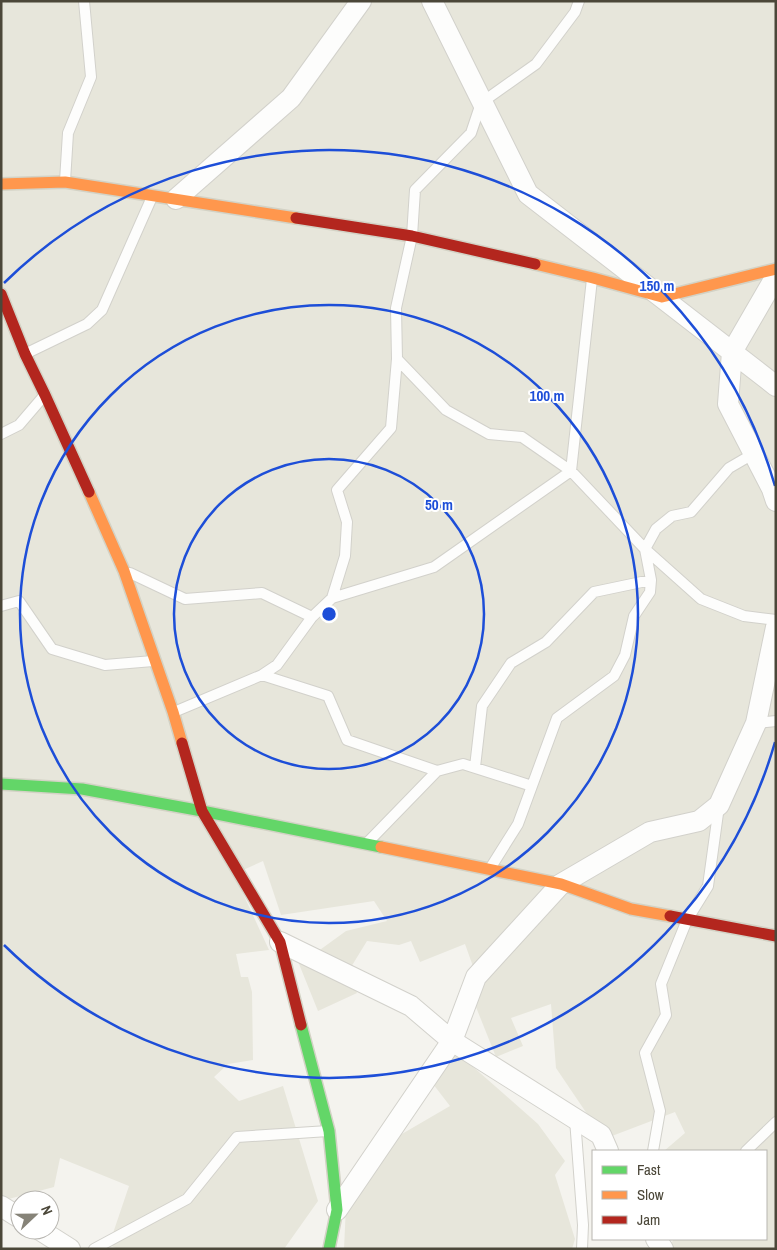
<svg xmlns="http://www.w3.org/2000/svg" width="777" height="1250" font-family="'Archivo Narrow',sans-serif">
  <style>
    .residential { fill: #e7e6db }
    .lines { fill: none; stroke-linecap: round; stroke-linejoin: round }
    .lane-casing { stroke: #d2d1cb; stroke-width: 12 }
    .street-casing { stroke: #d2d1cb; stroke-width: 22 }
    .fast-casing { stroke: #d3d2c5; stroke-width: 14 }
    .slow-casing { stroke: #d3d2c5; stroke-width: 14 }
    .jam-casing { stroke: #d3d2c5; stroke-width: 14 }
    .lane { stroke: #fdfdfc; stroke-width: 10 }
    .street { stroke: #fdfdfc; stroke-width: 20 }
    .fast { stroke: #63d668; stroke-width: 11 }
    .slow { stroke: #ff974d; stroke-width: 11 }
    .jam { stroke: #b3261e; stroke-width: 11 }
    .ring { fill: none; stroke: #1d4ed8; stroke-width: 2.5 }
    .centre { fill: #1d4ed8; stroke: #fff; stroke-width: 2.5 }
    .ring-label { font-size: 15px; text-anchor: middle; font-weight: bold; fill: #1d4ed8; stroke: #fff; stroke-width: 4; stroke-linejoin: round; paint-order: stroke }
  </style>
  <rect width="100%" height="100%" fill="#f4f3ee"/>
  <path class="residential" d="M 1,1 L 776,1 L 776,1249 L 667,1249 L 674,1239 L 766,1239 L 766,1151 L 664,1151 L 685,1133 L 675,1112 L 604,1139 L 556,1068 L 551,1004 L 511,1018 L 523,1046 L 496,1057 L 474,1002 L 480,986 L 465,944 L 420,962 L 411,941 L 399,945 L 367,941 L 348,972 L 357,993 L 318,1011 L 297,959 L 317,952 L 346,931 L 387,921 L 374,901 L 281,915 L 263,861 L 234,874 L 269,950 L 236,954 L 241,977 L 248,977 L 252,992 L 253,1060 L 228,1064 L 214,1077 L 239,1101 L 283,1086 L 318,1201 L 284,1249 L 118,1249 L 109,1245 L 129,1186 L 60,1158 L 54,1187 L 1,1201 Z
    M 455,1051 L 538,1124 L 565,1161 L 555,1175 L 575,1239 L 572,1249 L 344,1249 L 346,1206 L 395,1138 L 450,1106 L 433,1084 Z"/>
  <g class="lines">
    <g class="lane-casing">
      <path id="lane" d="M 65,181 L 68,133 L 91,77 L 84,1
        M 25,354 L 87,324 L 102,310 L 152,197
        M 397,359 L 446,410 L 489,434 L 522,437 L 571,471 L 645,549 L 701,599 L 744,616 L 776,620
        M 1,434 L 19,425 L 43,397
        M 130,573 L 185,599 L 262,593 L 312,617
        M 332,598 L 345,556 L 347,522 L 337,490 L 391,428 L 397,359 L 396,308 L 412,236 L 415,190 L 471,133 L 481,103 L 536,64 L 575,12 L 579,1
        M 1,606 L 19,601 L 52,649 L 105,665 L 153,661
        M 262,675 L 328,696 L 347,740 L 437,771
        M 174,712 L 262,675 L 277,665 L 312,617 L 332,598 L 434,567 L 571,471 L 592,279
        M 756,723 L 776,721
        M 475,767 L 482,706 L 511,663 L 546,642 L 594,592 L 651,580
        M 368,842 L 437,771 L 463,764 L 532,786
        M 491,867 L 518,824 L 557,718 L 614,676 L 625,655 L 634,616 L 650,592 L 651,580 L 645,549 L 656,529 L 672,516 L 691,512 L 729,468 L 753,454
        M 575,1119 L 583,1225 L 582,1249
        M 653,1151 L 660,1111 L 645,1053 L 666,1015 L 661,984 L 687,920 L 708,886 L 719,806
        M 746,1151 L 776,1122
        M 94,1249 L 187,1199 L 237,1137 L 328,1131"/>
    </g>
    <g class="street-casing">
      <path id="street" d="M 432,1 L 528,194 L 776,386
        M 176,199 L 291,98 L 361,1
        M 776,276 L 732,352 L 728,404 L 772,489 L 776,501
        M 280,942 L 411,1006 L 452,1041 L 601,1135 L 608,1151
        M 1,1206 L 20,1218
        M 337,1210 L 452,1041 L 476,977 L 561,884 L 650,832 L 699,821 L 719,805 L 756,723 L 776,627
        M 40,1230 L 70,1249
        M 656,1239 L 663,1249"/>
    </g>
    <g class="fast-casing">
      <path id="fast" d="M 1,784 L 82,789 L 202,811 L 381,847
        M 301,1025 L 329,1131 L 337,1210 L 329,1249"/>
    </g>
    <g class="slow-casing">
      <path id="slow" d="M 1,184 L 65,182 L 296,218
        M 535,264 L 593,278 L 662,297 L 776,269
        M 89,492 L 124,571 L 173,712 L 182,743
        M 381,847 L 561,884 L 631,909 L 670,916"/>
    </g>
    <g class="jam-casing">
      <path id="jam" d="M 296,218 L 412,236 L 535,264
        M 1,294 L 25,354 L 45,395 L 89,492
        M 182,743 L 202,811 L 280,942 L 301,1025
        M 670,916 L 776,936"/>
    </g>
    <use href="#lane" class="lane"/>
    <use href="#street" class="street"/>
    <use href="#fast" class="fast"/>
    <use href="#slow" class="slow"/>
    <use href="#jam" class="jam"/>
  </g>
  <g class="ring">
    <circle cx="329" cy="614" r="155"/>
    <circle cx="329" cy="614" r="309"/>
    <path d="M775 742A464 464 0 0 1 4 945M4 283A464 464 0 0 1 775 486"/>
  </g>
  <circle cx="329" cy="614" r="8" class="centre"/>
  <g class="ring-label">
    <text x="657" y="291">150 m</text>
    <text x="547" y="401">100 m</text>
    <text x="439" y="510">50 m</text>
  </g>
  <rect width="777" height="1250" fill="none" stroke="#4b4739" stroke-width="5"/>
  <rect x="592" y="1150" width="175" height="90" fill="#ffffff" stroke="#b7b5b0"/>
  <rect x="602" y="1166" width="25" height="8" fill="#63d668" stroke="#b7b5b0"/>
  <text x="637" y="1175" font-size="15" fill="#4b4739">Fast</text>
  <rect x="602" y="1191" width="25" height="8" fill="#ff974d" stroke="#b7b5b0"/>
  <text x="637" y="1200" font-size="15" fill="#4b4739">Slow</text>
  <rect x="602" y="1216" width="25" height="8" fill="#b3261e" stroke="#b7b5b0"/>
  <text x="637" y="1225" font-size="15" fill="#4b4739">Jam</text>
  <g transform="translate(35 1215) rotate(68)"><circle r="24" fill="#ffffff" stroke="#b7b5b0"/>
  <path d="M0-4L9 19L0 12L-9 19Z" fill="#868378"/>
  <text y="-8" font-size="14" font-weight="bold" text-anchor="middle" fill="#4b4739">N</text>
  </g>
</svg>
